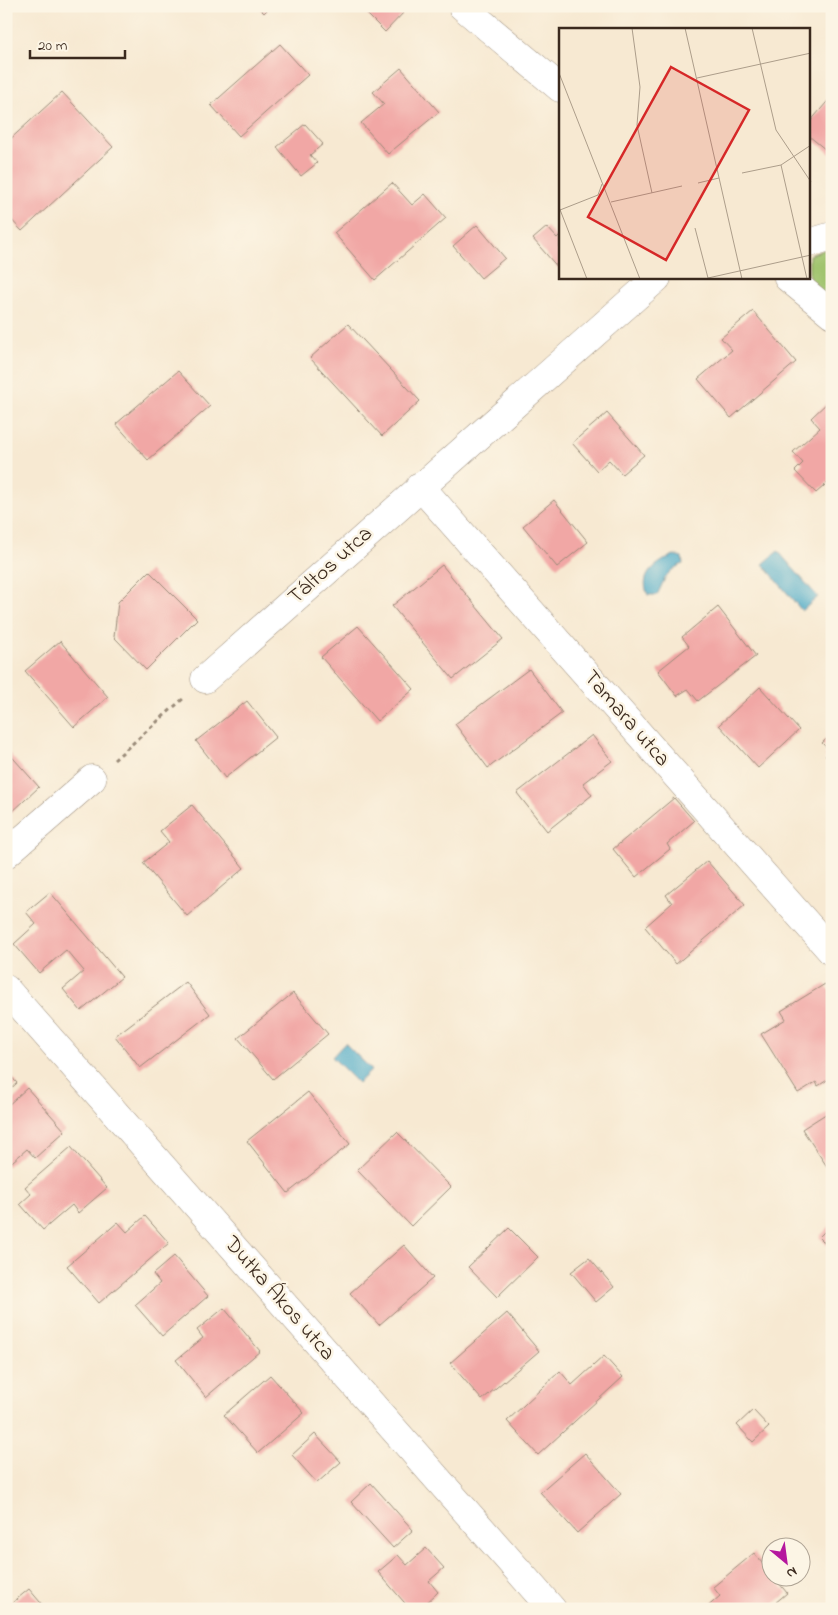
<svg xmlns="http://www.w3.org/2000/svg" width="838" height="1615" font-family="'Indie Flower',sans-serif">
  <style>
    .green { fill: #a1c46e; stroke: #6e7746 }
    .water { fill: #46a7c6; stroke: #406872 }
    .building { fill: #f1a7a5 }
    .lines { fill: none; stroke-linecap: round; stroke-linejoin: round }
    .minor-casing { stroke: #998a78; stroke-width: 29 }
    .path { stroke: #998a78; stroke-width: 3; stroke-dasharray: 4 4; stroke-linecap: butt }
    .minor { stroke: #fff; stroke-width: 28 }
    .labels { text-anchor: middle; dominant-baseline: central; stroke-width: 5; stroke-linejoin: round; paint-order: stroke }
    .street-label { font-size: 22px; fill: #3b2a1e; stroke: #fcf5e5 }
    .inset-road { fill: none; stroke: #ac9d8a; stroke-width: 1 }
    .view { fill: #d62828; fill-opacity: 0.15; stroke: #d62828; stroke-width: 2.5 }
    .inset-edge { fill: none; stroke: #3b2a1e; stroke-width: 2.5 }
  </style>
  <rect width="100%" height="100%" fill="#fcf5e5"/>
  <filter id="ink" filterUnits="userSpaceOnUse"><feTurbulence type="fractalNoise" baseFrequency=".02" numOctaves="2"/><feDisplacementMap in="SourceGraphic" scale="10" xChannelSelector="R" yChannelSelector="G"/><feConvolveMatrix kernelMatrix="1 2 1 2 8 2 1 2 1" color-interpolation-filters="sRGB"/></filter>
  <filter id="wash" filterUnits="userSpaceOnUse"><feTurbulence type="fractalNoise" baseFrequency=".0096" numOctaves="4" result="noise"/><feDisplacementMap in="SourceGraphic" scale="20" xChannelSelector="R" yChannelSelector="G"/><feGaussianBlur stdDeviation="1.12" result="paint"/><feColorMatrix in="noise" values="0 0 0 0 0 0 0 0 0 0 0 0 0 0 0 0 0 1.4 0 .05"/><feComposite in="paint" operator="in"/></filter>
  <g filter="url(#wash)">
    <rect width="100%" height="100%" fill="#f7e9d2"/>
    <path class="green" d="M 832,247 L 832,305 L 799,278 L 809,278 L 809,255 Z"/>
    <path class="water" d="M 778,551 L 818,597 L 802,611 L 763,564 Z
      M 674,555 L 682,557 L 683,564 C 665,571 665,580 657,595 L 648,595 C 638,574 657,563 674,555 Z
      M 345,1043 L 372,1070 L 358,1083 L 332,1057 Z"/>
    <g id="blocks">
      <path class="building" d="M 257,6 L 271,6 L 264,13 Z
        M 364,6 L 403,6 L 406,10 L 385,32 L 362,9 Z
        M 280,44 L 308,75 L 239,136 L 211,105 Z
        M 401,68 L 439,112 L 388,154 L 361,123 L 384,104 L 373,92 Z
        M 62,92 L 113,147 L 22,231 L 6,214 L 6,143 Z
        M 832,96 L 832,155 L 809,136 L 809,123 Z
        M 305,124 L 323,144 L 310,155 L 317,163 L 301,176 L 277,147 Z
        M 392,183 L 412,205 L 425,194 L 446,218 L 375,280 L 334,233 Z
        M 477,225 L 505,258 L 481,278 L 453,246 Z
        M 547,227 L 557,238 L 560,235 L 560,270 L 533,239 Z
        M 753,311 L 796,362 L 731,418 L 698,379 L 732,350 L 721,338 Z
        M 348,324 L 420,401 L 382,436 L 310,358 Z
        M 178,371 L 210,406 L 148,460 L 116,424 Z
        M 830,400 L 832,401 L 832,479 L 816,493 L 795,471 L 803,463 L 793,452 L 820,428 L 811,418 Z
        M 607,413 L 644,455 L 622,474 L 609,460 L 597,471 L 572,443 Z
        M 554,500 L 588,542 L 557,567 L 523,526 Z
        M 442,565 L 503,639 L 453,679 L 392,606 Z
        M 149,571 L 197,619 L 146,670 L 114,637 L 118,602 Z
        M 718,607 L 756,656 L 698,701 L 688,689 L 677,696 L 658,671 L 689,646 L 682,637 Z
        M 358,626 L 414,689 L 377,721 L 321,657 Z
        M 60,641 L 108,697 L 74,727 L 25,671 Z
        M 529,669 L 562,713 L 488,768 L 455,724 Z
        M 760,687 L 799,730 L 758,768 L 719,725 Z
        M 247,701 L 276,737 L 225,778 L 196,741 Z
        M 832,734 L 832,763 L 825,756 L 830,751 L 822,743 Z
        M 592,735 L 612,761 L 583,783 L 592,795 L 547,831 L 517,793 Z
        M 6,750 L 39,787 L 10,814 L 6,810 Z
        M 674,798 L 694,821 L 667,844 L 670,849 L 636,877 L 613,849 Z
        M 192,805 L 244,868 L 187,916 L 143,863 L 169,842 L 160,831 Z
        M 707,861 L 745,905 L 676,964 L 645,927 L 672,903 L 666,895 Z
        M 50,892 L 122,977 L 81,1011 L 63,989 L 84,971 L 66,950 L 39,973 L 14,944 L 36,924 L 26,912 Z
        M 186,982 L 210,1014 L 140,1068 L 115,1036 Z
        M 825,984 L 832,994 L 832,1077 L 818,1086 L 816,1082 L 798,1093 L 761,1034 L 786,1019 L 781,1011 Z
        M 293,993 L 328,1034 L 273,1079 L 238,1038 Z
        M 6,1071 L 17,1083 L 6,1093 Z
        M 27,1088 L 65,1131 L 35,1158 L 27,1149 L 6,1167 L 6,1107 Z
        M 308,1092 L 350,1144 L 288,1193 L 247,1141 Z
        M 832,1110 L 832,1174 L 802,1129 Z
        M 397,1132 L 451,1187 L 411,1226 L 357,1170 Z
        M 71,1147 L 107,1188 L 78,1213 L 72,1205 L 43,1230 L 20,1204 L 31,1194 L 25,1187 Z
        M 145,1216 L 169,1243 L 99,1303 L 67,1266 L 118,1222 L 127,1232 Z
        M 832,1224 L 832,1250 L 819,1237 Z
        M 509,1228 L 538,1257 L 497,1297 L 468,1267 Z
        M 404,1245 L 433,1278 L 379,1325 L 350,1293 Z
        M 174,1256 L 208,1296 L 162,1336 L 135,1305 L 160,1283 L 153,1274 Z
        M 589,1258 L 614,1287 L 596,1302 L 571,1272 Z
        M 224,1308 L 260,1351 L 206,1397 L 176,1360 L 203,1338 L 197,1330 Z
        M 507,1313 L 539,1351 L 482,1400 L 450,1363 Z
        M 604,1356 L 623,1377 L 538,1455 L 507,1421 L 560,1371 L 572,1385 Z
        M 270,1375 L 304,1413 L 258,1453 L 224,1415 Z
        M 753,1410 L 769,1427 L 753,1442 L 737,1425 Z
        M 315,1434 L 341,1462 L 317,1483 L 292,1455 Z
        M 585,1453 L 621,1494 L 577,1533 L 540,1492 Z
        M 371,1483 L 413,1530 L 393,1548 L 351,1502 Z
        M 426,1548 L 444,1568 L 429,1581 L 438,1592 L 420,1609 L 410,1609 L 378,1572 L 398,1555 L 407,1565 Z
        M 754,1553 L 770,1573 L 770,1578 L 775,1578 L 787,1593 L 768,1609 L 705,1609 L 720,1596 L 713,1587 Z
        M 29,1589 L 46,1609 L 6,1609 L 6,1608 Z"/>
    </g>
  </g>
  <g filter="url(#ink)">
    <use href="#blocks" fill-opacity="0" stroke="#998a78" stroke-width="1"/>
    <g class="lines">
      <g class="minor-casing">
        <path id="minor" d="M 462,6 L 560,88
          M 809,243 L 832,236
          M 788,278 L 832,314
          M 420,486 L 832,952
          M 205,679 L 657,278
          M 6,854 L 92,779
          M 6,989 L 552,1609"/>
      </g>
      <path class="path" d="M 114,760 L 184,698"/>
      <use href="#minor" class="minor"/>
    </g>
  </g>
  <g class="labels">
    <g class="street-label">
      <text transform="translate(331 566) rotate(-42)">Táltos utca</text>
      <text transform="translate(626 719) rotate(49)">Tamara utca</text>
      <text transform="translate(279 1299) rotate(49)">Dutka Ákos utca</text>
    </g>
  </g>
  <g transform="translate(559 28)">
    <rect width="251" height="251" fill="#f7e9d2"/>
    <path class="inset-road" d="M 73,0 L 81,59 L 78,97 L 93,165M 126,0 L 183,251M 193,0 L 217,102 L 252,154M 0,45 L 81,251M 138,50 L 252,25M 222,137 L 248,251M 183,145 L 222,137 L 252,117M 139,155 L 160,150M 52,174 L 123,158M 0,179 L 28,251M 1,182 L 39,167 L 43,156M 136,200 L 149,250M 149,250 L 252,227"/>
    <path class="view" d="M 112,39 L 190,82 L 107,232 L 29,189 Z"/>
    <rect width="251" height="251" class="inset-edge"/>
  </g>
  <rect width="838" height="1615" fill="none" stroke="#fcf5e5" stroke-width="25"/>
  <g transform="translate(786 1562) rotate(151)"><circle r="24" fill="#fcf5e5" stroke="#afa495"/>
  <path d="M0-4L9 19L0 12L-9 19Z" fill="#b5179e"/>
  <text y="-8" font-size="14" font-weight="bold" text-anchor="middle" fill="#3b2a1e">N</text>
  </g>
  <path d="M30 50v8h95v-8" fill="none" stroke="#3b2a1e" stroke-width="2.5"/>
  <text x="38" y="50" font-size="15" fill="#3b2a1e" stroke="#fcf5e5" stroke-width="4" paint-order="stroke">20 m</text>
</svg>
